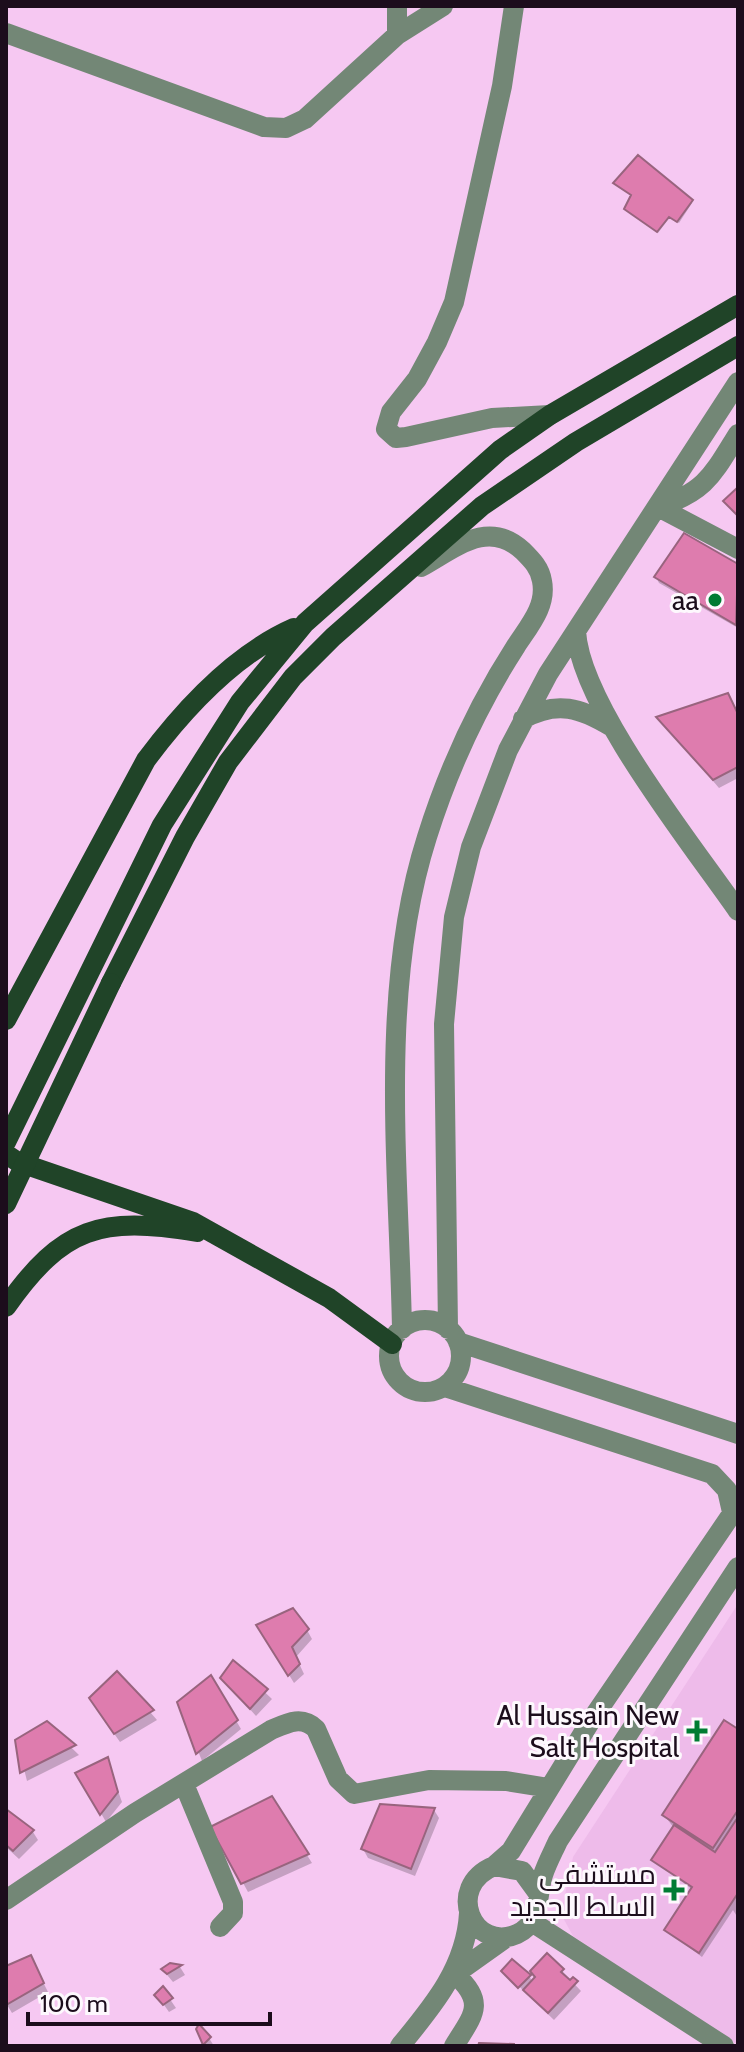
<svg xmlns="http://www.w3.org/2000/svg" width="744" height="2052" font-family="Cabin,Cairo,sans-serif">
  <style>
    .built { fill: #eebbea }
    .shadow { fill: #0003 }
    .building { fill: #de7cae; stroke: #98647e; stroke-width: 2 }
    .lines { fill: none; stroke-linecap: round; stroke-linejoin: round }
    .minor { stroke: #738776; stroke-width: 20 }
    .major { stroke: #204428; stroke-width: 20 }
    .major-bridge { stroke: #204428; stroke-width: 20 }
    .poi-dot { fill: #007c33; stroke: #fdf8fd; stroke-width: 3 }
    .labels { text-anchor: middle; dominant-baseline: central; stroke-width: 6; stroke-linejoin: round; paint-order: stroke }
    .poi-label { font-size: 28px; fill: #1c0d1c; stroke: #fdf8fd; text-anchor: end }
  </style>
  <rect width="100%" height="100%" fill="#f6c8f2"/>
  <path class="built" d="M 738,1604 L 738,2045 L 573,1936 L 561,1914 L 573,1857 Z"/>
  <path class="shadow" d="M 615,184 L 691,201 L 692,203 L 679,223 L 670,217 L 658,233 L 628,211 L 633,196 Z
    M 685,535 L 738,566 L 738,628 L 659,583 L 656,577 Z
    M 738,717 L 738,778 L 719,788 L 659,718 Z
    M 259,1626 L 307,1630 L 312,1639 L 296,1657 L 304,1674 L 294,1683 Z
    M 234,1663 L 272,1699 L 256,1716 L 222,1678 Z
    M 117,1674 L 157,1720 L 120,1742 L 96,1708 Z
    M 211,1678 L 241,1729 L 202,1761 L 179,1703 Z
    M 47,1724 L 79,1755 L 27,1781 L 17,1741 Z
    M 738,1732 L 738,1918 L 733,1910 L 702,1957 L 666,1930 L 693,1890 L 653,1860 L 674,1828 L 664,1815 Z
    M 107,1760 L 122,1802 L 106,1822 L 78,1773 Z
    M 271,1798 L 312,1863 L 248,1892 L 213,1828 Z
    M 434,1810 L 439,1818 L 415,1876 L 368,1858 L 363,1849 Z
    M 6,1812 L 33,1832 L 38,1840 L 19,1859 L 6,1847 Z
    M 547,1955 L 581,1991 L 554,2020 L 503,1971 L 529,1976 L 533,1982 Z
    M 171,1965 L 180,1967 L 185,1975 L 173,1982 L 163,1970 Z
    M 35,1966 L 48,1992 L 12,2013 L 6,2003 L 6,1968 Z
    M 163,1989 L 176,2008 L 169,2012 L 157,1995 Z
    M 198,2029 L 209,2038 L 214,2046 L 206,2046 Z"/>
  <path class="building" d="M 638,155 L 693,200 L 677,222 L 669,217 L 657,232 L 624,209 L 631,195 L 613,183 Z
    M 738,487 L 738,516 L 723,501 Z
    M 684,533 L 738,564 L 736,625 L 654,577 Z
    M 728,693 L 738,714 L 738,767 L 713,780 L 656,717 Z
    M 293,1608 L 309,1629 L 292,1647 L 300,1664 L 288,1676 L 256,1625 Z
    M 233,1660 L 268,1689 L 250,1709 L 220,1678 Z
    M 117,1671 L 154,1710 L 114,1734 L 89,1698 Z
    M 211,1675 L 238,1720 L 196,1754 L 177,1702 Z
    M 724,1720 L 738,1729 L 738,1810 L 713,1848 L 662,1815 Z
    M 47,1721 L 76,1745 L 20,1773 L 15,1740 Z
    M 108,1757 L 118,1792 L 100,1815 L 75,1773 Z
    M 272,1796 L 309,1854 L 241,1884 L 210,1827 Z
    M 380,1804 L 435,1808 L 411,1869 L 361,1849 Z
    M 6,1809 L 34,1830 L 13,1851 L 6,1845 Z
    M 738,1817 L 738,1893 L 699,1953 L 664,1930 L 692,1887 L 651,1860 L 674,1825 L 715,1852 Z
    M 547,1953 L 564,1969 L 561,1972 L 570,1980 L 573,1977 L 578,1981 L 548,2013 L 523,1990 L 535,1977 L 530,1971 Z
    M 31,1955 L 44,1983 L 6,2005 L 6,1966 Z
    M 512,1959 L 531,1975 L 518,1988 L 501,1971 Z
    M 170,1963 L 182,1965 L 167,1974 L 161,1969 Z
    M 163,1986 L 173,1998 L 163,2005 L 154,1995 Z
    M 199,2024 L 211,2037 L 203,2045 L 196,2029 Z
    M 479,2043 L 514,2044 L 514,2046 L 478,2046 Z"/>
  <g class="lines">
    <path class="minor" d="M 397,6 L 397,35 L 443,6
      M 514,6 L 502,86 L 454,302 L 437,342 L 417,379 L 391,412 L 386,429 L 396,438 L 406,437 L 492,418 L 550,415
      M 6,33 L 264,127 L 286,128 L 305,119 L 397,35
      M 658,507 C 706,492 713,474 738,434
      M 658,507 L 738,549
      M 576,631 C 580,705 693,846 738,911
      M 523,719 C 557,700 581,708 612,727
      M389 1356a36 36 0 1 1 72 0a36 36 0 1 1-72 0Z
      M 402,1329 C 399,1170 378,990 427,837 C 448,770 478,705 516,646 C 529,626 547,606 542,581 C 540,568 532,560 523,551 C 488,518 454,549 421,567
      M 448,1329 L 444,1024 L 454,917 L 471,847 L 508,750 L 548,674 L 738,382
      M 458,1342 L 738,1434
      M 445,1387 L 712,1474 L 727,1490 L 732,1512
      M 184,1784 L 233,1902 L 233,1913 L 220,1927
      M 494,1866 L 511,1851 L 590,1722 L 738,1505
      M 538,1893 L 522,1871 L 494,1866 C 444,1887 473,1953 517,1934 C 542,1923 536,1896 543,1875 C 547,1863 553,1852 558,1841 L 738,1567
      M 6,1900 L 135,1813 L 271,1730 C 287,1723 302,1715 316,1729 L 338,1779 L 354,1794 L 429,1780 L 506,1781 L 549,1788
      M 532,1922 L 724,2046
      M 455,1974 L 507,1937
      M 400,2046 C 433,2006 466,1967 469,1913
      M 454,2046 C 474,2014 486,2003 455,1974"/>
    <path class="major" d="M 111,983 L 185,837 L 228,762 L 293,677 L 333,637 L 482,506 L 576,442 L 738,346
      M 6,1020 L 146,760 C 184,709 235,654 294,628
      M 6,1142 L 162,825 L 240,702 L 305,623 L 500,450 L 550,415 L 738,305
      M 6,1154 L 18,1162 L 193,1222 L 329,1298 L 392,1344
      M 6,1307 C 63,1226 101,1216 197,1232"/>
    <path class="major-bridge" d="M 6,1204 L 111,983"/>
  </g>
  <g class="poi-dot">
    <circle cx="715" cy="600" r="8"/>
    <path d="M693 1719h8v8h8v8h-8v8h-8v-8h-8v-8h8z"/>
    <path d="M670 1878h8v8h8v8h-8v8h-8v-8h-8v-8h8z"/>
  </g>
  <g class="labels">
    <g class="poi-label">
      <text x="699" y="600">aa</text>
      <text x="679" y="1715">Al Hussain New<tspan x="679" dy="32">Salt Hospital</tspan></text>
      <text x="656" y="1874">مستشفى<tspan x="656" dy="32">السلط الجديد</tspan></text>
    </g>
  </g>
  <rect width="744" height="2052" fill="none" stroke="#1c0d1c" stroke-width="16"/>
  <path d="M28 2012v12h242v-12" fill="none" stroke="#1c0d1c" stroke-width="4"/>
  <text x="40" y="2012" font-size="24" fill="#1c0d1c" stroke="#fdf8fd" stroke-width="6" paint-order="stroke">100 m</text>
</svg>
